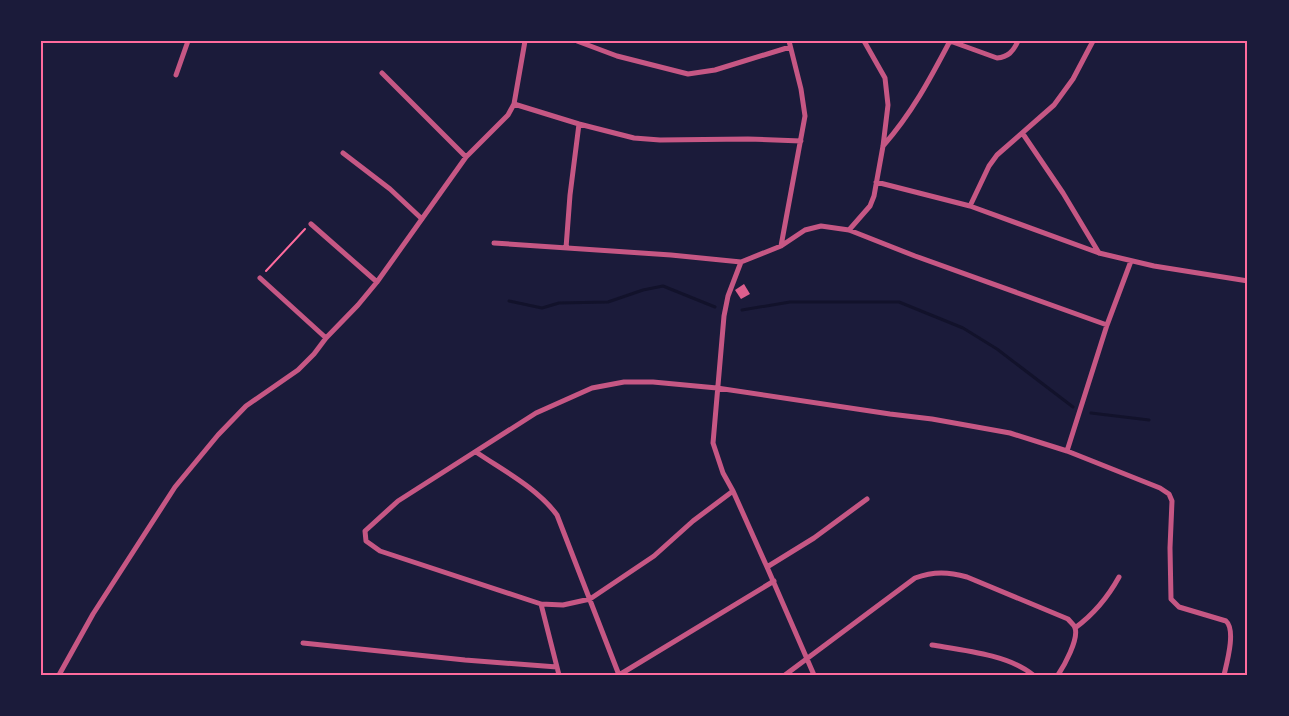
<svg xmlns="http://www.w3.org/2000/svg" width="1289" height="716" font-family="'PT Sans',sans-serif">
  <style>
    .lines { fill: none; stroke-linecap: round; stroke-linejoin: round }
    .stream { stroke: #12122b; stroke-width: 3 }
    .building { fill: #dd5f8e }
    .path { stroke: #ff6b9d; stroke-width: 2 }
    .minor { stroke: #c65784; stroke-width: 5 }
    .neatline { fill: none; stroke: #ff6b9d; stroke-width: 2 }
  </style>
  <rect width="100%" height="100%" fill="#1b1b3a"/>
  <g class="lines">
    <path class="stream" d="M 509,301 L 542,308 L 559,303 L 608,302 L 643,290 L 663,286 L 715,307
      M 742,310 L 790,302 L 899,302 L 963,328 L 997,349 L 1073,407
      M 1091,413 L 1149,420"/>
  </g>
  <path class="building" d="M 744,284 L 750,294 L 741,299 L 735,290 Z"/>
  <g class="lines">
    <path class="path" d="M 266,271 L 305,229"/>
    <path class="minor" d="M 577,41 L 617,56 L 688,74 L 715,70 L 790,47
      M 950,41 L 997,58 C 1008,57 1013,52 1018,41
      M 382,73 L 466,157
      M 176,75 L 188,41
      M 514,104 L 579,124 L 634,138 L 660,140 L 748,139 L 801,141
      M 1023,134 L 1063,193 L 1099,253
      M 883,146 C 912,113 930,79 950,41
      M 343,153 L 390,189 L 422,219
      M 876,182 L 970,206 L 1099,253 L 1154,266 L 1248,281
      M 970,206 L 989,166 L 997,155 L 1054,105 L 1073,79 L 1093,41
      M 311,224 L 377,282
      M 849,230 L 870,206 L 874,196 L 883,146 L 888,105 L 885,78 L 864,41
      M 494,243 L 671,255 L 741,262 L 781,246 L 805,230 L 821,226 L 849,230 L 915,256 L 1107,325
      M 781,246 L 805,116 L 801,89 L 789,41
      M 566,248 L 570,195 L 579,124
      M 741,262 L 728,296 L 724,316 L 713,443 L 723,473 L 733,491 L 767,567 L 814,675
      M 260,278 L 326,338
      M 1067,451 L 1107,325 L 1131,261
      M 476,452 C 504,471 537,488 557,515 L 619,675
      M 733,491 L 693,521 L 654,556 L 590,599 L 563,605 L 541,604 L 380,551 L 366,541 L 365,531 L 398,501 L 536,413 L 592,388 L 624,382 L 653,382 L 717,388 L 890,414 L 932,419 L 1010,433 L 1067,451 L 1160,488 L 1169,494 L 1172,501 L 1170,548 L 1171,599 L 1179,607 L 1226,621 C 1236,630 1227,662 1224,675
      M 767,567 L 814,538 L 867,499
      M 541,604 L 559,675
      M 1075,628 C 1094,614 1108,597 1119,577
      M 303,643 L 465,660 L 557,667
      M 932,645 C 962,650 1010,655 1033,675
      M 59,675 L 93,614 L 175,487 L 218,435 L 246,406 L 298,370 L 314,354 L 326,338 L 358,305 L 377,282 L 466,157 L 508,115 L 514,104 L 525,41
      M 619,675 L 774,581
      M 785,675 L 915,578 C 934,571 949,572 967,577 L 1068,619 C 1070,622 1074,624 1075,628 C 1079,639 1064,666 1058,675"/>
  </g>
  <rect width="1289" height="716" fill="none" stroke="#1b1b3a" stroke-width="85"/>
  <rect x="42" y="42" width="1204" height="632" class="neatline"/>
</svg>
